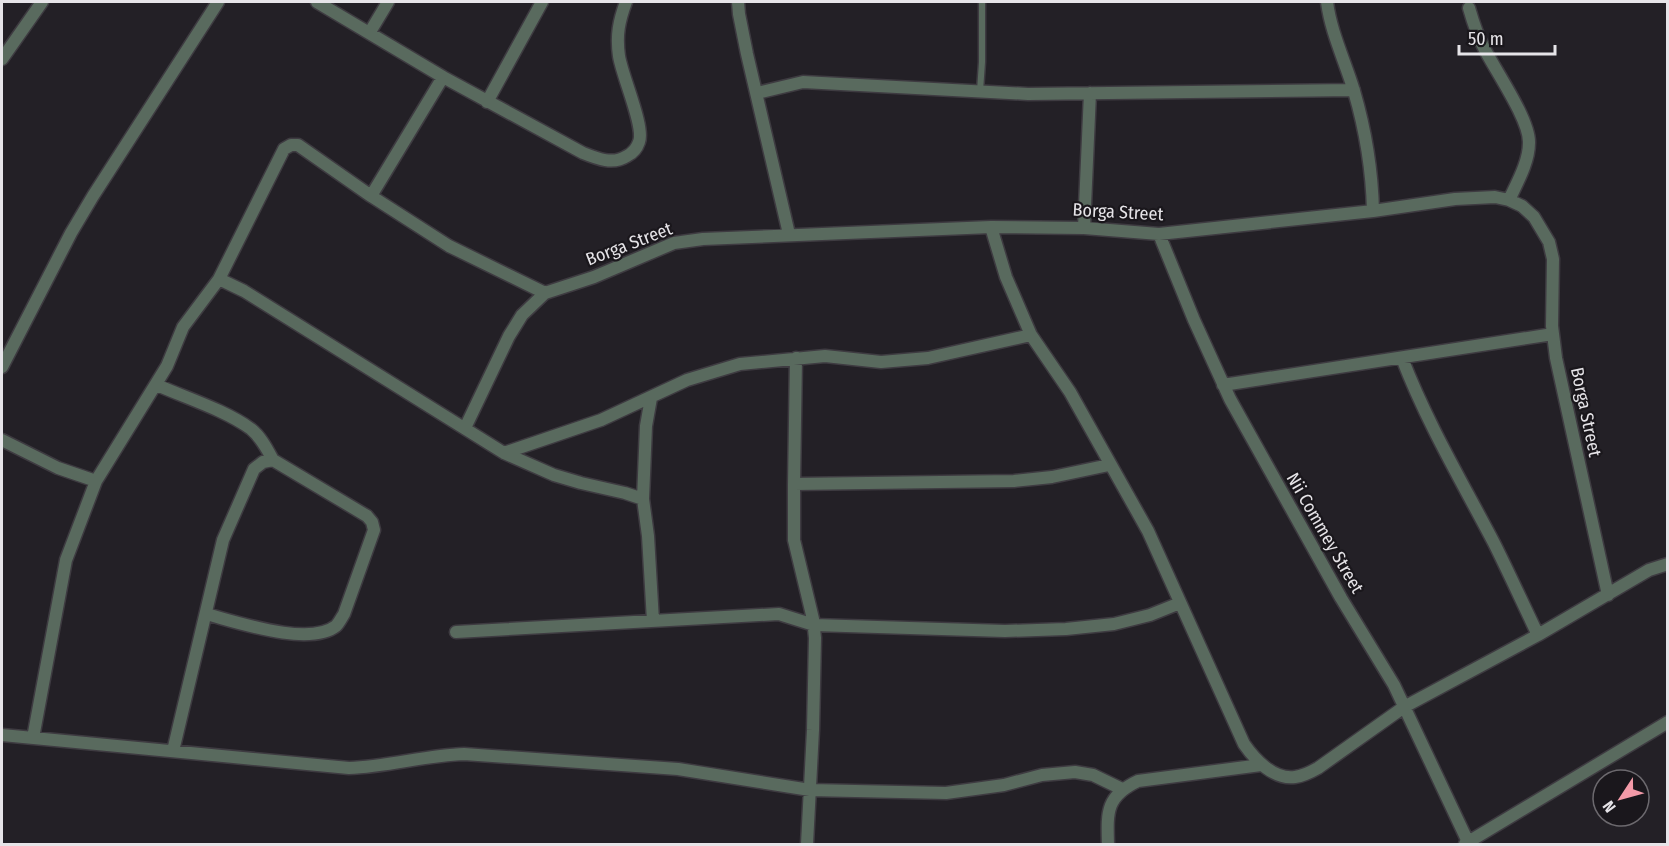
<svg xmlns="http://www.w3.org/2000/svg" width="1669" height="846" font-family="'Fira Sans Condensed',sans-serif">
  <style>
    .lines { fill: none; stroke-linecap: round; stroke-linejoin: round }
    .service-casing { stroke: #3e3b41; stroke-width: 9 }
    .minor-casing { stroke: #3e3b41; stroke-width: 15 }
    .service { stroke: #596a5e; stroke-width: 6 }
    .minor { stroke: #596a5e; stroke-width: 12 }
    .labels { text-anchor: middle; dominant-baseline: central; stroke-width: 4.5; stroke-linejoin: round; paint-order: stroke }
    .street-label { font-size: 18px; fill: #e6e4e8; stroke: #1a171c }
  </style>
  <rect width="100%" height="100%" fill="#232026"/>
  <g class="lines">
    <g class="service-casing">
      <path id="service" d="M 980,91 L 982,62 L 982,2"/>
    </g>
    <g class="minor-casing">
      <path id="minor" d="M 317,2 L 443,77 L 583,153 C 598,159 613,165 627,156 C 633,153 637,148 639,142 C 645,127 622,76 619,56 C 616,35 619,21 626,2
        M 738,2 L 739,14 L 747,54 L 789,234
        M 1327,2 C 1331,33 1345,61 1354,91 C 1366,132 1372,169 1373,211
        M 1469,8 C 1473,22 1477,35 1484,48 C 1495,70 1530,120 1529,143 C 1529,162 1517,183 1509,200
        M 370,32 L 388,2
        M 2,59 L 42,2
        M 757,93 L 803,82 L 1028,94 L 1354,90
        M 487,102 L 542,2
        M 371,196 L 443,77
        M 991,227 L 1006,277 L 1031,335 L 1070,392 L 1148,531 L 1244,744 C 1255,760 1274,780 1295,777 C 1303,776 1311,772 1318,768 L 1404,707 L 1538,635 L 1649,570 L 1668,564
        M 1084,228 L 1090,93
        M 1159,234 L 1194,320 L 1230,399 L 1341,598 L 1394,685 L 1469,844
        M 219,279 L 284,149 L 291,145 L 298,145 L 371,196 L 449,246 L 545,293
        M 1402,358 C 1427,423 1462,482 1494,543 C 1509,573 1523,604 1538,635
        M 2,367 L 71,233 L 93,196 L 218,2
        M 157,385 C 186,398 225,410 251,429 C 261,437 267,449 273,460
        M 1223,385 L 1553,334
        M 651,398 L 646,426 L 643,499 L 648,536 L 653,621
        M 465,428 L 509,336 L 522,315 L 545,293 L 594,277 L 674,243 L 703,239 L 991,227 L 1084,228 L 1159,234 L 1373,211 L 1455,199 L 1495,197 L 1509,200 L 1522,206 L 1534,217 L 1549,242 L 1553,259 L 1552,326 L 1556,358 L 1608,595
        M 2,440 L 58,468 L 96,481 L 167,366 L 183,327 L 219,279 L 244,291 L 504,453 L 554,475 L 581,483 L 625,493 L 643,499
        M 504,453 L 601,420 L 687,380 L 740,364 L 825,356 L 881,362 L 928,358 L 1031,335
        M 794,484 L 796,358
        M 456,632 L 779,614 L 814,625 L 1005,631 L 1066,629 L 1114,624 L 1150,615 L 1180,603
        M 2,735 L 349,768 C 388,767 426,755 464,754 L 678,769 L 810,790 L 946,793 L 1004,785 L 1042,775 L 1075,772 L 1093,775 L 1122,789
        M 33,738 L 66,560 L 96,481
        M 173,751 L 223,540 L 254,469 L 263,462 L 273,460 L 367,516 L 372,522 L 374,530 L 344,614 C 342,617 339,623 336,626 C 309,647 237,622 206,614
        M 807,844 L 813,730 L 815,638 L 813,619 L 794,540 L 794,484 L 1014,481 L 1052,477 L 1109,465
        M 1108,844 C 1107,812 1106,796 1138,781 L 1261,765
        M 1465,844 L 1668,722"/>
    </g>
    <use href="#service" class="service"/>
    <use href="#minor" class="minor"/>
  </g>
  <g class="labels">
    <g class="street-label">
      <text transform="translate(1118 212) rotate(3)">Borga Street</text>
      <text transform="translate(629 244) rotate(-21)">Borga Street</text>
      <text transform="translate(1586 412) rotate(78)">Borga Street</text>
      <text transform="translate(1325 533) rotate(60)">Nii Commey Street</text>
    </g>
  </g>
  <rect width="1669" height="846" fill="none" stroke="#e6e4e8" stroke-width="6"/>
  <g transform="translate(1621 798) rotate(234)"><circle r="28" fill="#1a171c" stroke="#6c696e" stroke-width="1.5"/>
  <path d="M0-4.5L10 22L0 15L-10 22Z" fill="#f39aa8"/>
  <text y="-9" font-size="16" font-weight="bold" text-anchor="middle" fill="#e6e4e8">N</text>
  </g>
  <path d="M1459 45v9h96v-9" fill="none" stroke="#e6e4e8" stroke-width="3"/>
  <text x="1468" y="45" font-size="18" fill="#e6e4e8" stroke="#1a171c" stroke-width="4.5" paint-order="stroke">50 m</text>
</svg>
